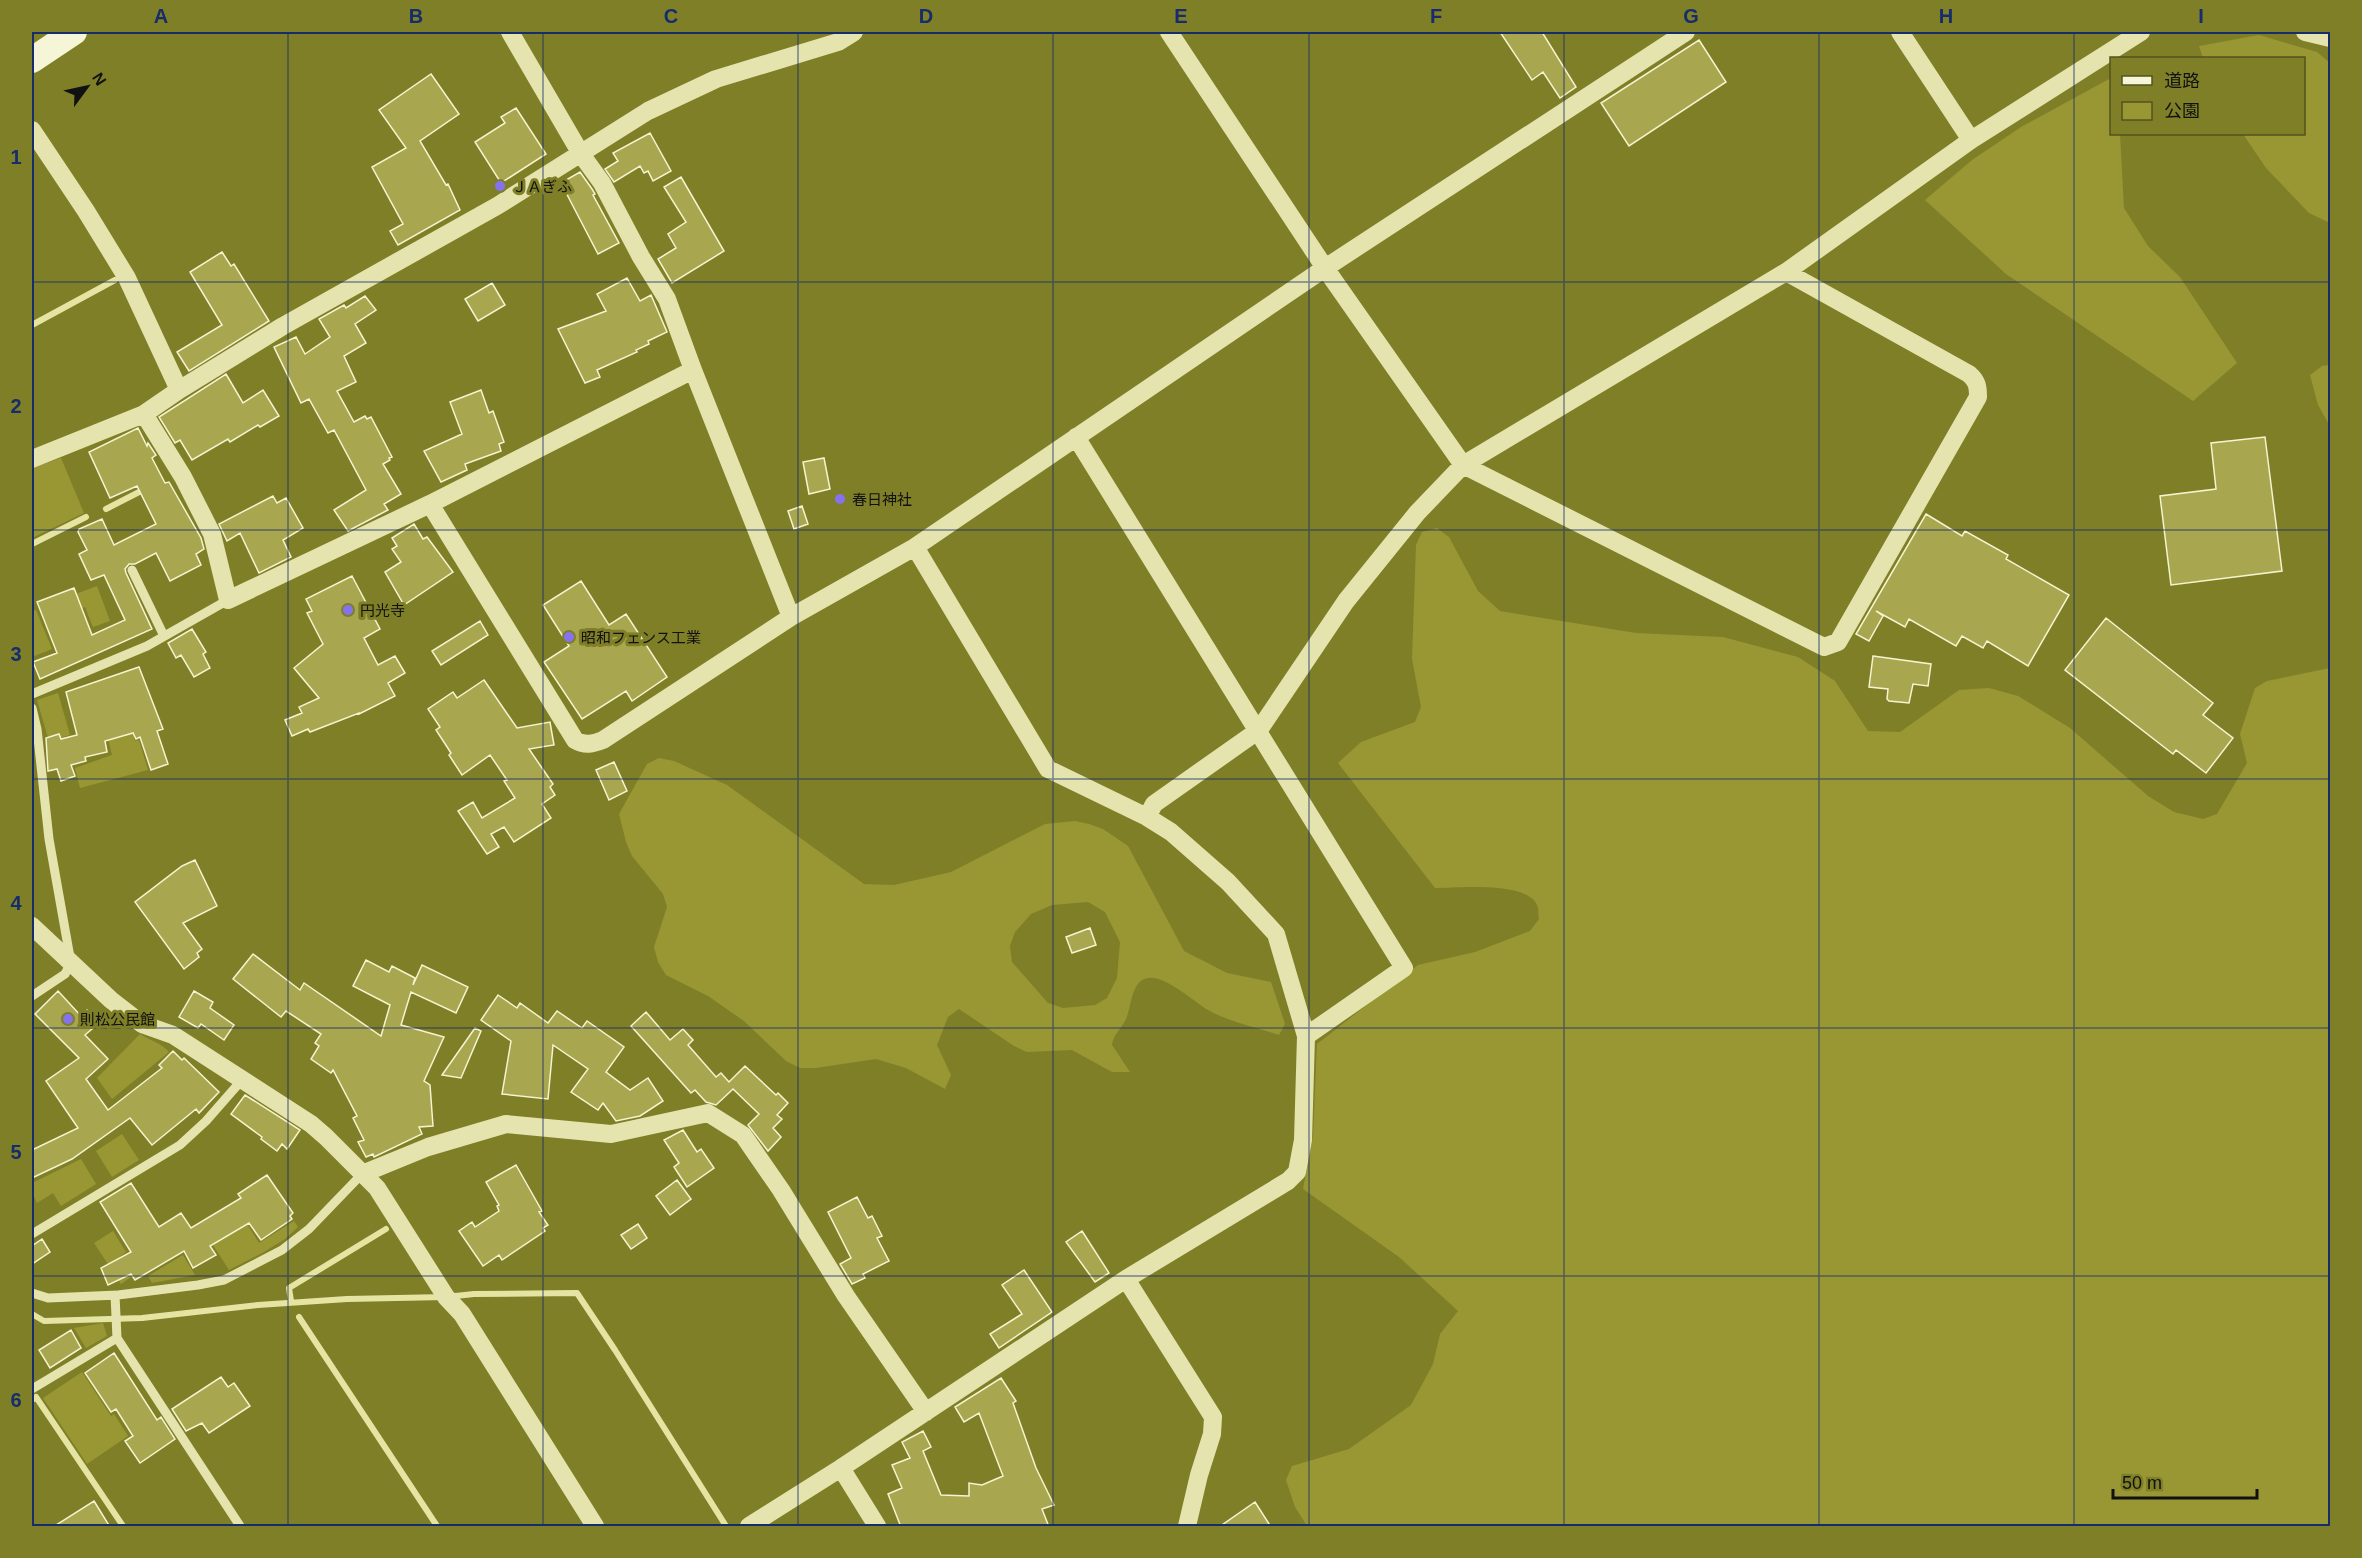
<svg xmlns="http://www.w3.org/2000/svg" width="2362" height="1558" font-family="Arial,'Noto Sans JP',sans-serif">
  <style>
    .green { fill: #999734; fill-rule: evenodd }
    .lines { fill: none; stroke-linecap: round; stroke-linejoin: round }
    .stream { stroke: #e6e4a2; stroke-width: 6 }
    .building { fill: #a8a64f; stroke: #f5f4d0; stroke-width: 1.5 }
    .lane { stroke: #e6e4ae; stroke-width: 9 }
    .street { stroke: #e6e4ae; stroke-width: 18 }
    .secondary { stroke: #f5f5d7; stroke-width: 26 }
    .grid { fill: none; stroke: #162c6b; stroke-width: 1.5; stroke-opacity: 0.55 }
    .poi-dot { fill: #8573ee; stroke: #7f7f27; stroke-width: 2 }
    .labels { text-anchor: middle; dominant-baseline: central; stroke-width: 6; stroke-linejoin: round; paint-order: stroke }
    .poi-label { font-size: 15px; fill: #111; stroke: #7f7f27; text-anchor: start }
    .neatline { fill: none; stroke: #162c6b; stroke-width: 2 }
    .grid-label { font-size: 20px; text-anchor: middle; font-weight: bold; fill: #162c6b }
  </style>
  <rect width="100%" height="100%" fill="#7f7f27"/>
  <path class="green" d="M 2259,35 L 2317,52 L 2330,63 L 2330,223 L 2309,213 L 2266,168 L 2243,134 L 2304,134 L 2304,58 L 2203,58 L 2199,46 Z
    M 2111,78 L 2112,134 L 2120,134 L 2124,208 L 2148,246 L 2180,277 L 2237,363 L 2193,401 L 2006,274 L 1925,200 L 1972,160 L 2021,127 Z
    M 2330,365 L 2330,426 L 2318,405 L 2310,375 L 2322,366 Z
    M 61,458 L 84,513 L 32,538 L 32,468 Z
    M 1437,528 L 1449,537 L 1478,591 L 1500,611 L 1636,633 L 1723,637 L 1798,657 L 1835,681 L 1868,731 L 1900,732 L 1959,690 L 1989,688 L 2018,696 L 2070,728 L 2148,796 L 2174,812 L 2203,819 L 2217,814 L 2247,763 L 2240,734 L 2255,688 L 2267,681 L 2330,668 L 2330,1526 L 1307,1526 L 1295,1507 L 1286,1480 L 1292,1466 L 1349,1449 L 1411,1405 L 1433,1364 L 1440,1334 L 1458,1311 L 1399,1257 L 1303,1189 L 1313,1136 L 1317,1044 L 1418,965 L 1475,952 L 1530,931 L 1539,919 C 1538,915 1539,909 1537,905 C 1527,881 1458,888 1435,888 L 1338,763 L 1361,742 L 1415,722 L 1421,707 L 1412,659 L 1416,545 L 1422,532 Z
    M 97,586 L 110,621 L 93,627 L 85,607 L 78,610 L 73,595 Z
    M 36,610 L 52,649 L 32,657 L 32,612 Z
    M 58,693 L 70,735 L 49,741 L 37,700 Z
    M 125,723 L 128,735 L 133,734 L 135,741 L 139,740 L 148,770 L 80,788 L 75,768 L 112,755 L 108,738 Z
    M 659,758 L 674,761 L 727,785 L 864,884 L 894,885 L 951,872 L 1045,824 L 1075,821 L 1089,824 L 1103,829 L 1128,846 L 1184,951 L 1227,973 L 1271,982 L 1285,1024 L 1279,1035 C 1256,1027 1229,1022 1208,1010 C 1193,1001 1165,975 1148,978 C 1130,981 1132,1009 1125,1021 C 1120,1030 1113,1035 1112,1045 L 1130,1072 L 1112,1072 L 1072,1050 L 1027,1052 L 1014,1046 L 959,1009 L 948,1017 L 937,1045 L 951,1075 L 945,1089 L 906,1068 L 876,1059 L 816,1068 L 800,1068 L 786,1061 L 744,1021 L 708,996 L 666,975 L 658,962 L 654,947 L 667,907 L 663,894 L 632,856 L 626,842 L 619,814 L 647,764 ZM 1088,902 L 1105,912 L 1120,942 L 1117,978 L 1107,998 L 1095,1005 L 1063,1008 L 1048,1003 L 1012,962 L 1010,946 L 1015,932 L 1031,914 L 1052,905 Z
    M 140,1034 C 149,1040 163,1044 169,1052 L 112,1099 L 97,1078 Z
    M 122,1134 L 139,1160 L 112,1177 L 96,1151 Z
    M 81,1159 L 96,1184 L 61,1206 L 53,1193 L 37,1203 L 32,1192 L 32,1183 Z
    M 294,1221 L 298,1227 L 285,1239 L 264,1252 L 229,1270 L 213,1245 L 247,1224 L 259,1243 Z
    M 113,1231 L 126,1252 L 118,1258 L 131,1277 L 121,1284 L 94,1243 Z
    M 183,1255 L 195,1275 L 152,1283 L 148,1276 Z
    M 103,1323 L 107,1336 L 86,1348 L 74,1328 Z
    M 82,1372 L 111,1416 L 114,1414 L 128,1436 L 87,1464 L 43,1398 Z"/>
  <g class="lines">
    <path class="stream" d="M 32,325 L 115,280
      M 106,509 L 145,489
      M 32,544 L 86,517
      M 291,1301 L 289,1288 L 386,1229
      M 32,1314 L 44,1321 L 142,1318 L 258,1305 L 347,1299 L 446,1297 L 474,1294 L 577,1293 L 615,1350 L 726,1526
      M 299,1317 L 437,1526
      M 32,1400 L 36,1397 L 123,1526"/>
  </g>
  <path class="building" d="M 1500,32 L 1542,32 L 1576,87 L 1560,98 L 1543,72 L 1532,80 Z
    M 1699,40 L 1726,82 L 1629,146 L 1601,103 Z
    M 431,74 L 459,114 L 420,141 L 446,185 L 448,184 L 460,210 L 398,245 L 390,231 L 403,224 L 372,167 L 406,148 L 379,110 Z
    M 516,108 L 546,154 L 501,183 L 475,142 L 505,123 L 501,117 Z
    M 650,133 L 671,171 L 653,181 L 648,171 L 644,173 L 640,166 L 614,182 L 605,169 L 618,161 L 613,153 Z
    M 580,172 L 592,189 L 595,194 L 593,195 L 619,243 L 598,254 L 562,185 L 567,183 L 566,180 Z
    M 681,177 L 724,251 L 672,283 L 658,259 L 676,248 L 668,234 L 686,222 L 664,187 Z
    M 222,252 L 231,266 L 234,264 L 269,321 L 189,371 L 177,352 L 222,325 L 190,272 Z
    M 627,278 L 640,301 L 651,295 L 667,332 L 648,341 L 649,344 L 636,350 L 637,352 L 597,370 L 600,377 L 585,383 L 558,329 L 606,311 L 597,294 Z
    M 492,283 L 505,305 L 478,321 L 465,299 Z
    M 365,296 L 376,310 L 355,324 L 366,343 L 344,356 L 356,382 L 337,391 L 354,422 L 365,416 L 367,419 L 371,417 L 392,457 L 389,458 L 390,460 L 383,464 L 401,494 L 384,504 L 388,510 L 348,531 L 334,510 L 366,490 L 334,430 L 328,433 L 309,399 L 301,403 L 274,347 L 296,337 L 305,354 L 330,337 L 319,319 L 344,305 L 346,308 Z
    M 226,374 L 243,403 L 263,390 L 279,416 L 260,427 L 258,425 L 230,442 L 228,439 L 192,460 L 180,440 L 175,443 L 159,417 Z
    M 481,390 L 489,413 L 493,411 L 504,442 L 499,444 L 501,451 L 465,464 L 467,470 L 441,482 L 424,451 L 462,434 L 450,402 Z
    M 138,428 L 147,446 L 148,443 L 156,455 L 152,458 L 165,483 L 169,482 L 201,538 L 204,549 L 196,554 L 201,565 L 170,581 L 156,553 L 135,564 L 129,564 L 125,569 L 126,573 L 152,629 L 40,679 L 33,662 L 57,653 L 37,602 L 74,588 L 92,635 L 125,620 L 104,575 L 91,580 L 79,554 L 87,550 L 78,532 L 79,529 L 102,519 L 114,545 L 156,524 L 137,486 L 110,498 L 89,452 Z
    M 2265,437 L 2282,571 L 2171,585 L 2160,496 L 2216,489 L 2211,443 Z
    M 824,458 L 830,489 L 809,494 L 803,462 Z
    M 273,496 L 277,503 L 286,498 L 303,528 L 283,540 L 291,557 L 259,573 L 240,533 L 227,541 L 219,524 Z
    M 802,506 L 808,524 L 794,529 L 788,511 Z
    M 1926,514 L 1962,536 L 1965,531 L 2008,555 L 2006,559 L 2069,595 L 2028,666 L 1987,641 L 1983,648 L 1962,636 L 1956,646 L 1909,619 L 1905,627 L 1876,611 L 1883,616 L 1869,641 L 1856,634 Z
    M 414,524 L 423,539 L 427,537 L 453,572 L 404,605 L 385,572 L 401,562 L 392,549 L 397,546 L 392,538 Z
    M 352,576 L 380,629 L 364,638 L 378,665 L 395,656 L 405,673 L 388,683 L 395,696 L 359,714 L 359,713 L 310,732 L 308,729 L 292,736 L 285,720 L 302,713 L 299,707 L 319,698 L 294,668 L 323,644 L 307,613 L 312,611 L 306,599 Z
    M 581,581 L 609,625 L 626,614 L 667,677 L 632,701 L 626,691 L 582,719 L 544,662 L 569,646 L 543,605 Z
    M 2106,618 L 2213,703 L 2203,715 L 2233,738 L 2206,773 L 2176,750 L 2173,754 L 2065,670 Z
    M 480,621 L 488,635 L 441,665 L 432,651 Z
    M 192,629 L 206,652 L 203,654 L 210,668 L 194,677 L 181,655 L 176,658 L 168,643 Z
    M 1873,656 L 1931,664 L 1928,686 L 1913,684 L 1909,703 L 1889,701 L 1887,699 L 1888,689 L 1869,687 Z
    M 139,667 L 163,729 L 157,731 L 168,764 L 151,770 L 140,737 L 136,739 L 133,733 L 105,741 L 107,752 L 85,757 L 86,761 L 71,765 L 75,776 L 61,781 L 57,769 L 48,771 L 46,738 L 59,734 L 61,739 L 77,735 L 66,692 Z
    M 484,680 L 517,728 L 550,722 L 554,745 L 529,749 L 553,784 L 550,787 L 555,795 L 542,804 L 551,818 L 514,842 L 504,827 L 491,834 L 499,847 L 487,854 L 458,811 L 473,802 L 482,818 L 515,798 L 504,781 L 507,780 L 490,755 L 462,775 L 449,755 L 451,753 L 436,730 L 440,727 L 428,709 L 453,692 L 457,698 Z
    M 614,762 L 627,791 L 609,800 L 596,770 Z
    M 195,860 L 217,906 L 183,923 L 202,949 L 197,953 L 199,957 L 184,969 L 135,902 L 182,866 Z
    M 1090,928 L 1096,945 L 1072,953 L 1066,937 Z
    M 253,954 L 300,990 L 304,983 L 381,1036 L 390,1005 L 353,986 L 366,960 L 389,972 L 392,966 L 415,978 L 413,985 L 422,965 L 468,987 L 456,1013 L 411,992 L 401,1025 L 444,1037 L 424,1081 L 430,1085 L 433,1126 L 419,1127 L 422,1134 L 374,1157 L 373,1154 L 366,1157 L 358,1142 L 364,1140 L 353,1118 L 357,1116 L 333,1070 L 331,1073 L 311,1059 L 319,1046 L 315,1043 L 321,1034 L 286,1011 L 281,1017 L 233,979 Z
    M 58,991 L 81,1016 L 87,1010 L 99,1023 L 85,1035 L 108,1059 L 86,1079 L 108,1110 L 162,1068 L 159,1065 L 173,1051 L 182,1060 L 184,1058 L 219,1092 L 199,1113 L 196,1109 L 152,1145 L 130,1118 L 72,1159 L 32,1178 L 32,1150 L 78,1128 L 46,1081 L 79,1058 L 35,1014 Z
    M 194,991 L 213,1002 L 210,1008 L 234,1025 L 224,1040 L 201,1024 L 198,1028 L 179,1017 Z
    M 498,995 L 517,1008 L 520,1003 L 548,1023 L 557,1011 L 582,1028 L 587,1021 L 624,1047 L 606,1072 L 630,1090 L 648,1078 L 663,1101 L 640,1116 L 616,1121 L 603,1103 L 598,1110 L 571,1092 L 588,1069 L 553,1045 L 548,1099 L 502,1094 L 511,1041 L 481,1020 Z
    M 646,1012 L 670,1040 L 683,1029 L 693,1040 L 688,1045 L 716,1077 L 721,1073 L 729,1082 L 745,1066 L 776,1095 L 778,1093 L 788,1103 L 777,1115 L 782,1119 L 773,1128 L 781,1137 L 768,1151 L 748,1125 L 759,1114 L 733,1089 L 716,1105 L 706,1102 L 695,1090 L 691,1093 L 631,1026 Z
    M 475,1028 L 481,1031 L 461,1078 L 442,1075 Z
    M 245,1095 L 300,1130 L 287,1149 L 282,1144 L 277,1151 L 261,1139 L 262,1137 L 231,1114 Z
    M 683,1130 L 697,1152 L 701,1149 L 714,1168 L 687,1187 L 674,1167 L 679,1163 L 664,1140 Z
    M 516,1165 L 542,1211 L 539,1212 L 548,1225 L 543,1228 L 545,1231 L 502,1260 L 499,1255 L 483,1266 L 459,1231 L 472,1222 L 475,1227 L 499,1211 L 497,1206 L 499,1205 L 486,1182 Z
    M 267,1175 L 293,1213 L 290,1216 L 292,1219 L 261,1240 L 249,1223 L 210,1246 L 216,1255 L 193,1268 L 184,1251 L 135,1280 L 131,1274 L 108,1285 L 101,1268 L 131,1252 L 100,1202 L 131,1183 L 159,1227 L 181,1213 L 191,1228 L 241,1198 L 238,1194 Z
    M 677,1180 L 691,1199 L 670,1215 L 656,1196 Z
    M 857,1197 L 868,1218 L 872,1216 L 882,1236 L 877,1238 L 889,1261 L 863,1274 L 865,1278 L 852,1284 L 840,1264 L 851,1258 L 828,1212 Z
    M 638,1224 L 647,1238 L 631,1249 L 621,1235 Z
    M 1082,1231 L 1109,1273 L 1095,1282 L 1066,1242 Z
    M 42,1239 L 50,1252 L 32,1264 L 32,1246 Z
    M 1024,1270 L 1052,1312 L 999,1348 L 990,1334 L 1022,1314 L 1002,1285 Z
    M 71,1330 L 81,1348 L 50,1368 L 39,1350 Z
    M 114,1353 L 157,1420 L 161,1417 L 175,1439 L 140,1463 L 125,1441 L 133,1436 L 116,1409 L 111,1412 L 85,1373 Z
    M 221,1377 L 228,1387 L 234,1383 L 250,1406 L 209,1433 L 202,1423 L 186,1431 L 172,1409 Z
    M 1001,1378 L 1016,1401 L 1013,1403 L 1036,1468 L 1054,1505 L 1042,1509 L 1049,1527 L 901,1527 L 888,1494 L 902,1488 L 892,1465 L 910,1458 L 902,1442 L 923,1431 L 931,1447 L 923,1451 L 941,1495 L 969,1496 L 969,1483 L 982,1485 L 1003,1476 L 979,1413 L 964,1422 L 955,1407 Z
    M 94,1501 L 110,1527 L 53,1527 Z
    M 1255,1502 L 1271,1527 L 1219,1527 Z"/>
  <g class="lines">
    <path class="lane" d="M 132,570 L 164,636
      M 32,694 L 147,646 L 228,600
      M 32,708 L 37,729 L 49,839 L 71,963 L 65,974 L 32,996
      M 32,1234 L 180,1145 L 206,1121 L 241,1081
      M 32,1293 L 48,1298 L 118,1295 L 198,1285 L 224,1280 L 282,1250 L 309,1229 L 362,1174
      M 115,1295 L 117,1338 L 240,1526
      M 32,1389 L 117,1338"/>
    <path class="street" d="M 510,32 L 581,154 L 602,183 L 641,257 L 667,299 L 693,370 L 791,617
      M 1169,32 L 1325,268 L 1463,465 L 1824,647 L 1838,642 L 1978,397 C 1978,386 1977,381 1969,374 L 1786,272
      M 1900,32 L 1971,140
      M 2305,32 L 2330,38
      M 32,130 L 86,211 L 127,278 L 179,390
      M 144,414 L 183,477 L 212,534 L 228,600 L 430,504 L 693,370
      M 1076,437 L 1404,968 L 1306,1036
      M 32,459 L 144,414 L 179,390 L 283,326 L 497,206 L 648,111 L 716,79 L 838,42 L 854,32
      M 430,504 L 575,740 C 585,746 593,744 603,740 L 791,617 L 915,547 L 1325,268 L 1686,32
      M 1147,817 L 1154,804 L 1259,730 L 1346,601 L 1417,513 L 1463,465 L 1786,272 L 1971,140 L 2141,32
      M 32,926 L 111,1000 L 142,1024 L 173,1035 L 311,1124 L 326,1137 L 377,1188 L 446,1297 L 462,1314 L 595,1526
      M 362,1174 L 428,1147 L 506,1124 L 611,1134 L 708,1113 L 743,1135 L 781,1190 L 846,1296 L 926,1412
      M 1126,1279 L 1213,1417 L 1212,1434 L 1199,1475 L 1187,1526
      M 841,1468 L 877,1526
      M 749,1526 L 841,1468 L 1126,1279 L 1288,1181 L 1297,1172 L 1303,1140 L 1306,1036 L 1276,934 L 1228,882 L 1171,832 L 1147,817 L 1048,769 L 915,547"/>
    <path class="secondary" d="M 32,60 L 74,32"/>
  </g>
  <path class="grid" d="M 288,32 L 288,1526M 543,32 L 543,1526M 798,32 L 798,1526M 1053,32 L 1053,1526M 1309,32 L 1309,1526M 1564,32 L 1564,1526M 1819,32 L 1819,1526M 2074,32 L 2074,1526M 32,282 L 2330,282M 32,530 L 2330,530M 32,779 L 2330,779M 32,1028 L 2330,1028M 32,1276 L 2330,1276"/>
  <g class="poi-dot">
    <circle cx="500" cy="186" r="6"/>
    <circle cx="840" cy="499" r="6"/>
    <circle cx="348" cy="610" r="6"/>
    <circle cx="569" cy="637" r="6"/>
    <circle cx="68" cy="1019" r="6"/>
  </g>
  <g class="labels">
    <g class="poi-label">
      <text x="512" y="186">ＪＡぎふ</text>
      <text x="852" y="499">春日神社</text>
      <text x="360" y="610">円光寺</text>
      <text x="581" y="637">昭和フェンス工業</text>
      <text x="80" y="1019">則松公民館</text>
    </g>
  </g>
  <rect width="2362" height="1558" fill="none" stroke="#7f7f27" stroke-width="66"/>
  <rect x="2110" y="57" width="195" height="78" fill="#7f7f27" stroke="#53531e" stroke-width="1.5"/>
  <rect x="2122" y="76" width="30" height="9" fill="#f5f5d7" stroke="#53531e" stroke-width="1.5"/>
  <text x="2164" y="87" font-size="18" fill="#111111">道路</text>
  <rect x="2122" y="102" width="30" height="18" fill="#999734" stroke="#53531e" stroke-width="1.5"/>
  <text x="2164" y="117" font-size="18" fill="#111111">公園</text>
  <g transform="translate(87 87) rotate(57)" stroke="#7f7f27" stroke-width="4.5" paint-order="stroke">
  <path d="M0-4.5L10 22L0 15L-10 22Z" fill="#111111"/>
  <text y="-9" font-size="16" font-weight="bold" text-anchor="middle" fill="#111111">N</text>
  </g>
  <path d="M2113 1489v9h144v-9" fill="none" stroke="#111111" stroke-width="3"/>
  <text x="2122" y="1489" font-size="18" fill="#111111" stroke="#7f7f27" stroke-width="4.5" paint-order="stroke">50 m</text>
  <rect x="33" y="33" width="2296" height="1492" class="neatline"/>
  <g class="grid-label">
    <text x="161" y="23">A</text>
    <text x="416" y="23">B</text>
    <text x="671" y="23">C</text>
    <text x="926" y="23">D</text>
    <text x="1181" y="23">E</text>
    <text x="1436" y="23">F</text>
    <text x="1691" y="23">G</text>
    <text x="1946" y="23">H</text>
    <text x="2201" y="23">I</text>
    <text x="16" y="164">1</text>
    <text x="16" y="413">2</text>
    <text x="16" y="661">3</text>
    <text x="16" y="910">4</text>
    <text x="16" y="1159">5</text>
    <text x="16" y="1407">6</text>
  </g>
</svg>
